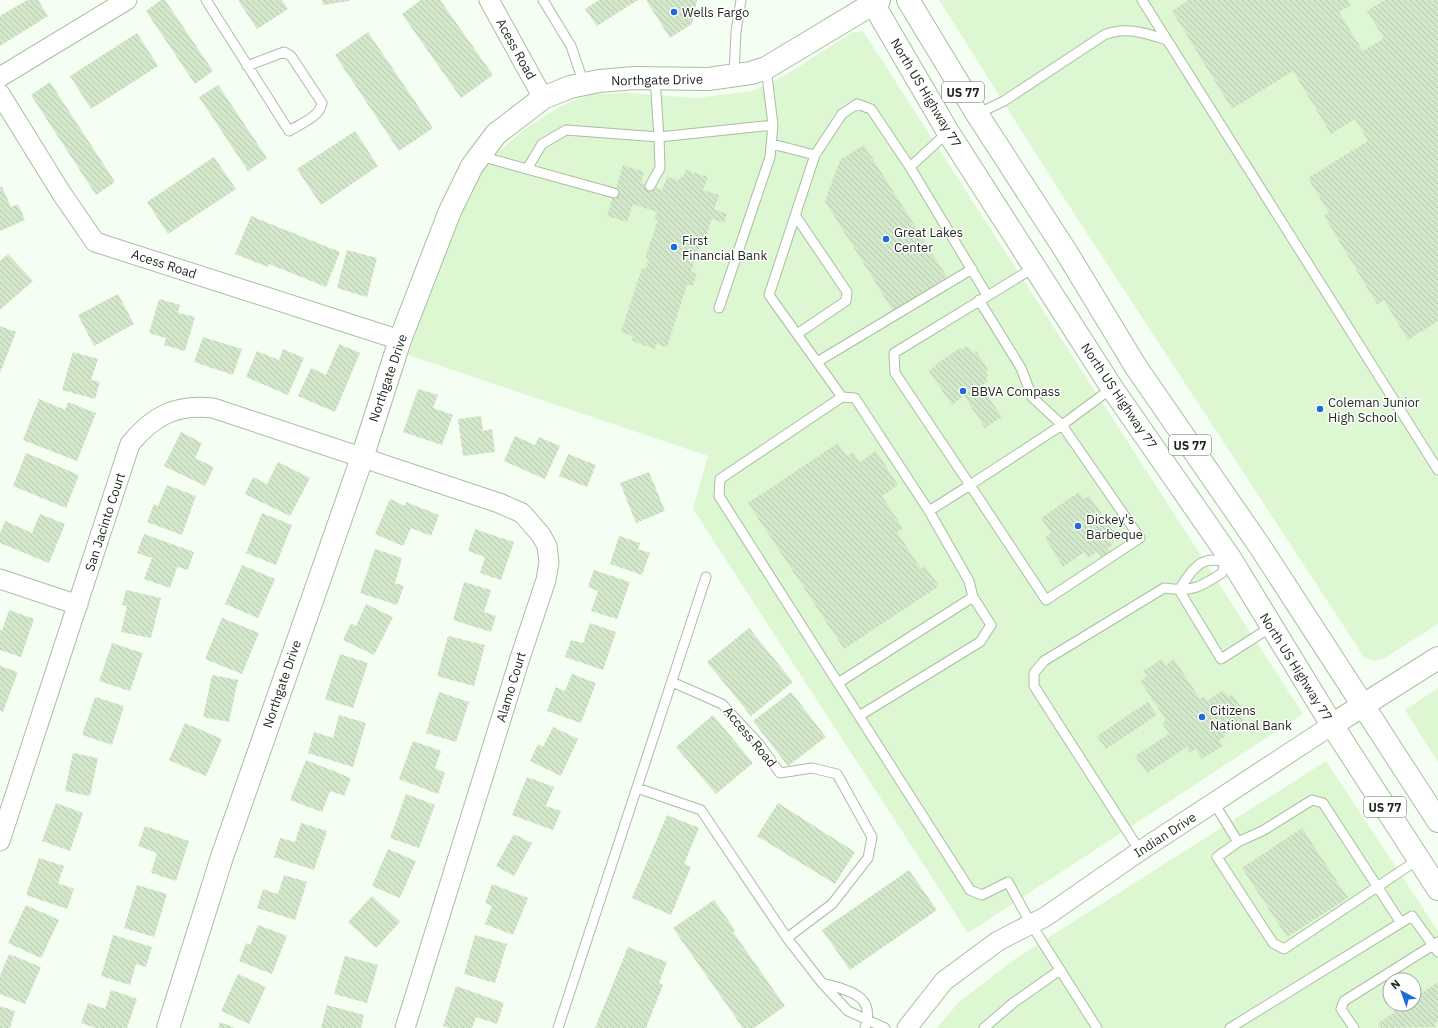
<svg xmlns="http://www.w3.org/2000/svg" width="1438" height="1028" font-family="'IBM Plex Sans',sans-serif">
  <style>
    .built { fill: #ddf7d2; fill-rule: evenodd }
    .building { fill: url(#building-back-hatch) }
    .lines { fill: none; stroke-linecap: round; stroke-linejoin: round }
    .service-casing { stroke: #a9bea1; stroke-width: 11 }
    .minor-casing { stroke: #a9bea1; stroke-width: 21 }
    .tertiary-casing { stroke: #a9bea1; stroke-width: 24 }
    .primary-casing { stroke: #a9bea1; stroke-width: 24 }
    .service { stroke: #fff; stroke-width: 9 }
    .minor { stroke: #fff; stroke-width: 19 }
    .tertiary { stroke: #fff; stroke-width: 22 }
    .primary { stroke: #fff; stroke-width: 22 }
    .poi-dot { fill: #1e6cd7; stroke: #fff; stroke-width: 1.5 }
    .labels { text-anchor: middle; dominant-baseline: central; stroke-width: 3; stroke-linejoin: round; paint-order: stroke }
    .shield { fill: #fff; stroke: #626860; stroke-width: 1 }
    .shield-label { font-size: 12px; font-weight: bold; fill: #1f271c }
    .poi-label { font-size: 13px; fill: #1f271c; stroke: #fff; text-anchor: start }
    .street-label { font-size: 13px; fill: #1f271c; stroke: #fff }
  </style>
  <defs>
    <pattern id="building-back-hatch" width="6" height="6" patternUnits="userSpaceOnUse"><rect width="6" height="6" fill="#d3e8ca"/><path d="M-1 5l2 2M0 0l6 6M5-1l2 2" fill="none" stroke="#b5c7ad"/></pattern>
  </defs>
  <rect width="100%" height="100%" fill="#f5fef2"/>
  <path class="built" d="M 939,0 L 1438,0 L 1438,624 L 1383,659 L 1373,661 L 1364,657 L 1062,195 Z
    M 863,31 L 1303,714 L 968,933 L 693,509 L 708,456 L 408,355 L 453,221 L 472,183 L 498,152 L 525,129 L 559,107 L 590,94 L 629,93 L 697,98 L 752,91 L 789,73 L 851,33 Z
    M 1438,688 L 1438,762 L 1405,710 Z
    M 1326,761 L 1438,931 L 1438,1028 L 937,1028 L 959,1002 L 1015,959 ZM 1390,980 L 1414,980 L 1414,1004 L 1390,1004 Z"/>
  <path class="building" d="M 27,0 L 38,0 L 48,16 L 0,46 L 0,16 Z
    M 161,0 L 165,0 L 213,71 L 195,84 L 146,11 Z
    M 238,0 L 282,0 L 288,9 L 257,29 Z
    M 322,0 L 349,0 L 349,1 L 323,5 Z
    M 421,0 L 440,0 L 493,75 L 461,98 L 402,14 Z
    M 599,0 L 638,0 L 597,26 L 585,9 Z
    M 646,0 L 697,0 L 692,24 L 670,38 Z
    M 1189,0 L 1348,0 L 1351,5 L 1339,12 L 1363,51 L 1384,38 L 1367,11 L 1384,0 L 1438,0 L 1438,321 L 1408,340 L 1384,300 L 1377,304 L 1324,216 L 1329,213 L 1308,178 L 1368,141 L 1355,119 L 1331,134 L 1293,71 L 1232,109 L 1172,11 Z
    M 368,32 L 433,128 L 399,151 L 335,55 Z
    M 137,33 L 158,66 L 91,109 L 70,76 Z
    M 50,82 L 115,182 L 96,195 L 31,95 Z
    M 218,85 L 267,158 L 248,171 L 199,97 Z
    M 355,131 L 378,166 L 321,205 L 297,169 Z
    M 864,145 L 947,277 L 893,311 L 825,201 L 840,160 Z
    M 214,157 L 236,189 L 168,234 L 147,202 Z
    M 623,165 L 644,172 L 641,183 L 662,190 L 667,177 L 678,180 L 681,177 L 683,178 L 686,170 L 708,177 L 703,190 L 719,195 L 714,209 L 727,214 L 724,223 L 712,219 L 706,236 L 704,235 L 691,272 L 697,274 L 693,286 L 687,285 L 667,347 L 656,344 L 655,349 L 632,341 L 633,336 L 621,332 L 642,268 L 645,269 L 649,259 L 645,258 L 658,220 L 655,218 L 657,212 L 633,204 L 627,222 L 607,216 Z
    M 0,187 L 2,187 L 11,207 L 18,204 L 25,220 L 0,231 Z
    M 251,216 L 340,252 L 326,287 L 269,264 L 268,267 L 235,254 Z
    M 347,250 L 377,258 L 367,297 L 337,288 Z
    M 8,254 L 33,281 L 0,310 L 0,261 Z
    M 118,294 L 134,324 L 94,346 L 78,315 Z
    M 159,299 L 180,305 L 178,313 L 195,317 L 185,351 L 164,345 L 166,338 L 149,333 Z
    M 0,326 L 16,332 L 0,373 Z
    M 203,337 L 242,349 L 233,375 L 194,362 Z
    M 339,344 L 360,353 L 335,412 L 298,396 L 311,368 L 326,375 Z
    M 967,346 L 974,353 L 976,351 L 988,370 L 986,372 L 988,376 L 986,378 L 988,381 L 981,386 L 1002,417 L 985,428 L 964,396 L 952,405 L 929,371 L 936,366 L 936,364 L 960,348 L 961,350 Z
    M 283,349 L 304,358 L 288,395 L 246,377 L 257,351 L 279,360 Z
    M 73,352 L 98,359 L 91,380 L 100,382 L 95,399 L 62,390 Z
    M 418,389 L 438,395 L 433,408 L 453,415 L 442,445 L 403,432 Z
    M 39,399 L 65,410 L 68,402 L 96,413 L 77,461 L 23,440 Z
    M 481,416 L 483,431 L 492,429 L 495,452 L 463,456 L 458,419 Z
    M 181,432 L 202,443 L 195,458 L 214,467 L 205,486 L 164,466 Z
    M 515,436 L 535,445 L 539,437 L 560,446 L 545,479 L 504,461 Z
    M 838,443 L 847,456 L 853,452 L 860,462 L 876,451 L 898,485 L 882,496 L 903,528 L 897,532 L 921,569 L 925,566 L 939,586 L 844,649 L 748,503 Z
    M 26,453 L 79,475 L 66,508 L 13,486 Z
    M 568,454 L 596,465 L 587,487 L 559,476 Z
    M 278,462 L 310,478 L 290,516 L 245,494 L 253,477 L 267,484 Z
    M 649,472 L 665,511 L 636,523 L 620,483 Z
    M 167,485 L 196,496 L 182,535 L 147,522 L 154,504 L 158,506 Z
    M 1079,492 L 1084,499 L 1089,495 L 1117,537 L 1110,541 L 1113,545 L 1107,549 L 1110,552 L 1102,558 L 1097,551 L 1088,558 L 1084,552 L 1063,567 L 1045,538 L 1051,533 L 1041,518 Z
    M 390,499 L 405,506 L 406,502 L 439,515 L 431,536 L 411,528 L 403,546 L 375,534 Z
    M 262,513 L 292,525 L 276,565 L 246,553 Z
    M 40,514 L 65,524 L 49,563 L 0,543 L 0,533 L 5,521 L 32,533 Z
    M 475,529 L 514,542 L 501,580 L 480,573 L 485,557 L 468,551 Z
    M 144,534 L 194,552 L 188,570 L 177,567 L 170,588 L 144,579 L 152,558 L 137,553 Z
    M 619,536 L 640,543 L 638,549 L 650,553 L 642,575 L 610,564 Z
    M 375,549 L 402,558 L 395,583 L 404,586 L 397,605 L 360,593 Z
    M 242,565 L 275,579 L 258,618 L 225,604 Z
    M 594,570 L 630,582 L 617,619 L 591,611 L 598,591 L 588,587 Z
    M 464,582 L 491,590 L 484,612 L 496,616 L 491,632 L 453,620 Z
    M 126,590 L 161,598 L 151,638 L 121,632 L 127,606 L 122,605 Z
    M 366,604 L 393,617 L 374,655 L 343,640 L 351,623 L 356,626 Z
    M 9,610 L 34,619 L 21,657 L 0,650 L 0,630 L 2,631 Z
    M 222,618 L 259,633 L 242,674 L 205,659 Z
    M 590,623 L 616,632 L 603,670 L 565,657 L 571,640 L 583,643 Z
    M 749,628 L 793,682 L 751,716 L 707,662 Z
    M 448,636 L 485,645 L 474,686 L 437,676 Z
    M 112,643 L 143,653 L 130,691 L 99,681 Z
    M 340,654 L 368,663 L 353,708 L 325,699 Z
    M 1162,659 L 1166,665 L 1174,659 L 1200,699 L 1204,696 L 1207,701 L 1223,690 L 1228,697 L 1232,694 L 1244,712 L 1239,714 L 1243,721 L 1224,734 L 1226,736 L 1219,740 L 1223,746 L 1202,759 L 1195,749 L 1190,753 L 1187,747 L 1147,773 L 1135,756 L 1169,734 L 1162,723 L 1166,720 L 1140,681 L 1147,676 L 1143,671 Z
    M 0,666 L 18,672 L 3,712 L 0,710 Z
    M 572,674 L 596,683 L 581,723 L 547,711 L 556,687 L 565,691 Z
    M 212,675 L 238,680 L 229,722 L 203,717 Z
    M 439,692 L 469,702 L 456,742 L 426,733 Z
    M 791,692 L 826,737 L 788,766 L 753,721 Z
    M 95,697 L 124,706 L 112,745 L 82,735 Z
    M 1148,702 L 1157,715 L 1106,749 L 1097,736 Z
    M 339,715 L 366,723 L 353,767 L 308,753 L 314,732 L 333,738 Z
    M 713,715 L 753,763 L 716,794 L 676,747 Z
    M 185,723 L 222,739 L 206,776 L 169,760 Z
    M 553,727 L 578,739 L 561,776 L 530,761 L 538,744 L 543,747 Z
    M 413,741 L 441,751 L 435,768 L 445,773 L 438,794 L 399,779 Z
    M 73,753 L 98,758 L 90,796 L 65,791 Z
    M 306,760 L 351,778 L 344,796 L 330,791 L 322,812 L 290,800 Z
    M 527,777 L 554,787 L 546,806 L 561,811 L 553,830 L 512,815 Z
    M 406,794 L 435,805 L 419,848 L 390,838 Z
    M 56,803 L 83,813 L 70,851 L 42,841 Z
    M 778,803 L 855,852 L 835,884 L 757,836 Z
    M 667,815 L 699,828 L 684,864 L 691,867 L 671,915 L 632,898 Z
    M 301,823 L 327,831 L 314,870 L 274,857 L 280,838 L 295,842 Z
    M 145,826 L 189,841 L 176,881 L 151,873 L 157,853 L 138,846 Z
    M 1302,828 L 1348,898 L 1287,937 L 1242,868 Z
    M 514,834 L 532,843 L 514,876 L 496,866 Z
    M 388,849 L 416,861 L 400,898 L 372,886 Z
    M 39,858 L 64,866 L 58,883 L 74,889 L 67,909 L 26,895 Z
    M 909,870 L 937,910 L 850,970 L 822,930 Z
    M 284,875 L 307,882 L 295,920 L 257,908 L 263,889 L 278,894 Z
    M 492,884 L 528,898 L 513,935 L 485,924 L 492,906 L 485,903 Z
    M 137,885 L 167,894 L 154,937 L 124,928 Z
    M 372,896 L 400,922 L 376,948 L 348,922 Z
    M 714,900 L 735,930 L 733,932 L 785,1006 L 754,1028 L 743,1028 L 673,928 Z
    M 26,905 L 59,920 L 41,958 L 8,943 Z
    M 258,925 L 287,936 L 272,974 L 239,961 L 246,943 L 250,945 Z
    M 113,935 L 152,947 L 146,967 L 136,964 L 130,985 L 101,976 Z
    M 475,935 L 507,944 L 495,983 L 464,974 Z
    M 628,947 L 667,962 L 659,983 L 663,985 L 646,1028 L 595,1028 Z
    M 9,954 L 41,967 L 25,1004 L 0,994 L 0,976 Z
    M 345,956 L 378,965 L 367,1003 L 334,994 Z
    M 238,974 L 266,987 L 249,1024 L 221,1011 Z
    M 1438,982 L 1438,1021 L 1434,1024 L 1436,1027 L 1381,1028 L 1378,1023 L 1394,1013 L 1393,1011 L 1404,1004 L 1414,1004 L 1414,998 Z
    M 456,986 L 504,1003 L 497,1024 L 476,1017 L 472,1028 L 449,1028 L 443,1026 Z
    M 111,990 L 137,999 L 127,1028 L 96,1028 L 81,1023 L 88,1003 L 105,1009 Z
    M 327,1005 L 364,1015 L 361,1028 L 321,1028 Z
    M 0,1006 L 15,1011 L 10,1028 L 0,1028 Z
    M 220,1022 L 235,1028 L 218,1028 Z"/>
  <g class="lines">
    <g class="service-casing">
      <path id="service" d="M 206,0 L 289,131 C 300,124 320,117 322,103 L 291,56 L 284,52 L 247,66
        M 543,0 L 571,46 L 584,84
        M 1142,0 L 1438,470
        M 734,75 L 736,32 L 741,0
        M 977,114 L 1004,101 L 1104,35 C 1126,26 1145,33 1167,40
        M 948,132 L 910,167 L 987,295
        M 772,144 L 815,155 L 842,114 L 857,104 L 871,109 L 910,167
        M 815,155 L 769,295 L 842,397
        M 480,156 L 614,193
        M 527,169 L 542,144 L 566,130 L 659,137 L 655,78
        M 650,186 L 660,168 L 659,137 L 773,125
        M 795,215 L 847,292 L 846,301 L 797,334
        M 1035,267 L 894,353 L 895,373 L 970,485 L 1062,425 L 1112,388
        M 719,308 L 770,157 L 773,125 L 766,68
        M 817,362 L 972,269
        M 929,511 L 969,581 L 973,597 L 838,683 L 719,496 L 720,479 L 842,397 L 855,398 L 929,511 L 970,485 L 1046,600 L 1140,538 L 1062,425 L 1032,397 L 1021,368 L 979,300
        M 1179,590 L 1221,659 L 1271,627
        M 1179,590 C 1186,579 1196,561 1211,560 C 1218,560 1223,562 1230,559
        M 672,682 L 722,704 L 759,744 L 780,773 L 812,768 L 837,774 L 872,837 L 868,858 L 832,904 L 787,938
        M 838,683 L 970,890 L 982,895 L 1008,882 L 1031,924 L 1097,1028
        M 859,716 L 980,642 L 991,625 L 973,597
        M 637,788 L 701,810 L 787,938 L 822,983 L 848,1011 L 885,1028
        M 1214,803 L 1238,842 L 1217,857 L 1273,943 L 1284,949 L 1419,859
        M 1238,842 L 1264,830 L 1312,800 L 1323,803 L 1401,923
        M 1140,851 L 1034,686 L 1034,673 L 1044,661 L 1164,588 C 1192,592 1199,588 1222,573 L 1225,561
        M 822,983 C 846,990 877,994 865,1028
        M 558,1028 L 706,577
        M 984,1028 L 1013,1003 L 1060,970
        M 1230,1028 L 1412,916 L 1438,952
        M 1354,1028 L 1341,1009 L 1344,1001 L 1438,942"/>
    </g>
    <g class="minor-casing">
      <path id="minor" d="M 489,0 L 543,98
        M 0,77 L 127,0
        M 0,94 L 62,194 L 95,242 L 400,340
        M 0,579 L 78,605
        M 0,841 L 130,444 C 153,416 175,404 213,408 L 499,503 L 522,513 L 541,535 L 547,546 L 549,562 L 546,580 L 520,658 L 405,1028
        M 907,1028 L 944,981 L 998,941 L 1045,917 L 1140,851 L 1332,725"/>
    </g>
    <g class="tertiary-casing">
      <path id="tertiary" d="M 1332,725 L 1438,658
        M 168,1028 L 222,857 L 362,458 L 400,340 L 450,211 L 472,166 L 496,134 L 543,98 L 570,87 L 599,81 L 635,78 L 708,79 L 751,73 L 766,68 L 879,0"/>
    </g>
    <g class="primary-casing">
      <path id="primary" d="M 871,0 L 948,132 L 1112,388 L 1230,558 L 1332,725 L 1438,889
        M 908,0 L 977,114 L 1067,253 L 1136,367 L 1261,548 L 1438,821"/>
    </g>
    <use href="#service" class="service"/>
    <use href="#minor" class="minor"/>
    <use href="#tertiary" class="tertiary"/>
    <use href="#primary" class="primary"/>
  </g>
  <g class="poi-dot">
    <circle cx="674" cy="12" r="4"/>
    <circle cx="886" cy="239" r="4"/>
    <circle cx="674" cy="247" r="4"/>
    <circle cx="963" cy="391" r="4"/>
    <circle cx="1320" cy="409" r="4"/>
    <circle cx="1078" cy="526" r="4"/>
    <circle cx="1202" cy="717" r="4"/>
  </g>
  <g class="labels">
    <g class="shield">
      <rect x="942" y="82" width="42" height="20" rx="3"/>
      <rect x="1169" y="435" width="42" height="20" rx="3"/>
      <rect x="1364" y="797" width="42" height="20" rx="3"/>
    </g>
    <g class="shield-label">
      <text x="963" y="92">US 77</text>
      <text x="1190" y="445">US 77</text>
      <text x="1385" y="807">US 77</text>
    </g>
    <g class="poi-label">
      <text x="682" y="12">Wells Fargo</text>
      <text x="894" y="232">Great Lakes<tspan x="894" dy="15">Center</tspan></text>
      <text x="682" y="240">First<tspan x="682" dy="15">Financial Bank</tspan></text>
      <text x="971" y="391">BBVA Compass</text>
      <text x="1328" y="402">Coleman Junior<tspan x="1328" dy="15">High School</tspan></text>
      <text x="1086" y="519">Dickey's<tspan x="1086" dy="15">Barbeque</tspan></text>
      <text x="1210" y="710">Citizens<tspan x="1210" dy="15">National Bank</tspan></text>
    </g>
    <g class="street-label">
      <text transform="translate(516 49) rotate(61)">Acess Road</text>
      <text transform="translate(657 80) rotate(-1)">Northgate Drive</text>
      <text transform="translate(926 93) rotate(59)">North US Highway 77</text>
      <text transform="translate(164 264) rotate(18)">Acess Road</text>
      <text transform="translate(388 378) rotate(-71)">Northgate Drive</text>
      <text transform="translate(1119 396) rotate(56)">North US Highway 77</text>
      <text transform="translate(105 522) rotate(-72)">San Jacinto Court</text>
      <text transform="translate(1296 667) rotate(58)">North US Highway 77</text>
      <text transform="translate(282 684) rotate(-71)">Northgate Drive</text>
      <text transform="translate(511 687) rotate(-73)">Alamo Court</text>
      <text transform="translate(750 737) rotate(50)">Access Road</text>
      <text transform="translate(1165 835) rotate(-33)">Indian Drive</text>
    </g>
  </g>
  <g transform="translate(1402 992) rotate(319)"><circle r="19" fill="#ffffff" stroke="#a5a9a4"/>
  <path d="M0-3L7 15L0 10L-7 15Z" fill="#1e6cd7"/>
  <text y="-6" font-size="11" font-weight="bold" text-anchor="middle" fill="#1f271c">N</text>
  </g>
</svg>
